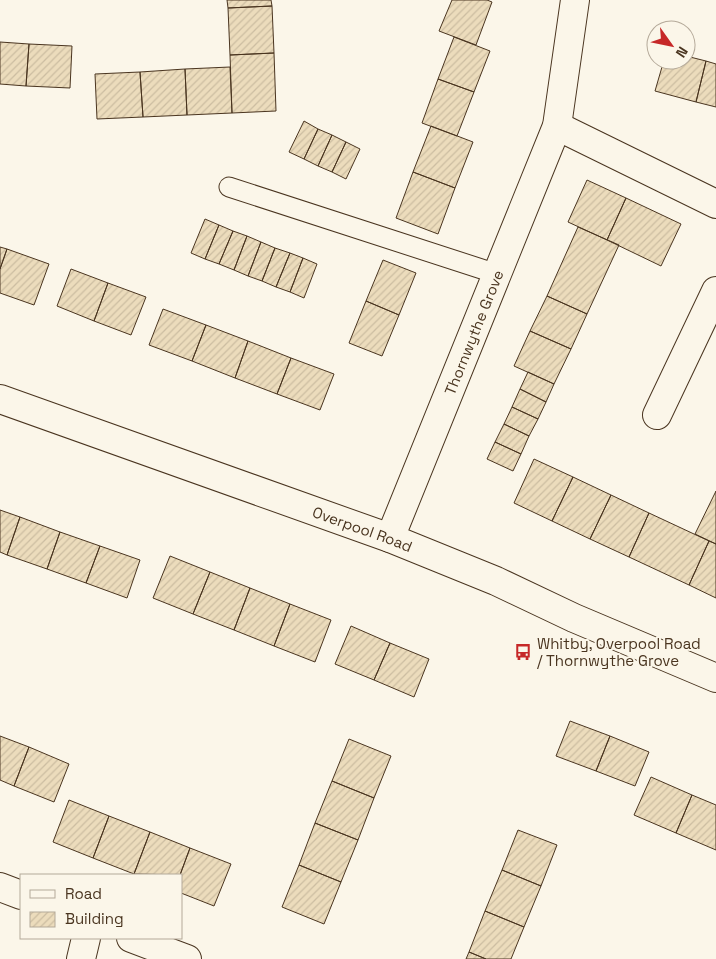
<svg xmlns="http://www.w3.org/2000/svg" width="716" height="959" font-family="'Space Grotesk',sans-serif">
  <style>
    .building { fill: url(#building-hatch); stroke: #4a3520 }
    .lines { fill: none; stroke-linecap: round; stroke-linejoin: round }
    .lane-casing { stroke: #4a3520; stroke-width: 21 }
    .street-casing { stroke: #4a3520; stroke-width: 30 }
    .secondary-casing { stroke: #4a3520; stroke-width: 30 }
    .lane { stroke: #fbf6e9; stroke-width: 19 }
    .street { stroke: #fbf6e9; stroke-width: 28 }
    .secondary { stroke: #fbf6e9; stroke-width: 28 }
    .labels { text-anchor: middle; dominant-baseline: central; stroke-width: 4; stroke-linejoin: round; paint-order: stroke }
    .street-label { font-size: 15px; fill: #4a3520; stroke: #fbf6e9 }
    .poi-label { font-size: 15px; fill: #4a3520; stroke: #fbf6e9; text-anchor: start }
  </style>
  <defs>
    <pattern id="building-hatch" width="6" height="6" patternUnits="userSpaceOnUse" patternTransform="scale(1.25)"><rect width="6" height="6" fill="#ecdcbc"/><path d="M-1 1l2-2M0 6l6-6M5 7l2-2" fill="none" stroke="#ccbda1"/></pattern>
  </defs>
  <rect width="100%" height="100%" fill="#fbf6e9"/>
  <path class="building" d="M 227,0 L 271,0 L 272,6 L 228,8 Z
    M 452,0 L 487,0 L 492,2 L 476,45 L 439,31 Z
    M 272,6 L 274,53 L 230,55 L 228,8 Z
    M 454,37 L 490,51 L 474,92 L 438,79 Z
    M 0,42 L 29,44 L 26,86 L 0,84 Z
    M 29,44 L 72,46 L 70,88 L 26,86 Z
    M 274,53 L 276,111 L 232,113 L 230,55 Z
    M 686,56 L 706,61 L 696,102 L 655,91 L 664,60 L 686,60 Z
    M 706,61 L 716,64 L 716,107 L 696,102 Z
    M 230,67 L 232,113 L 187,115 L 185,69 Z
    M 185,69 L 187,115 L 143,117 L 140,72 Z
    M 140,72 L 143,117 L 97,119 L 95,74 Z
    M 438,79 L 474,92 L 457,136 L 422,123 Z
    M 304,121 L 318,129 L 304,159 L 289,152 Z
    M 431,126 L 473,142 L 455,188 L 413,172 Z
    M 318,129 L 332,135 L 318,166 L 304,159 Z
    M 332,135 L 346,142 L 332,172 L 318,166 Z
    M 346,142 L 360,149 L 346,179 L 332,172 Z
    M 413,172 L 455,188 L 438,234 L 396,218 Z
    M 587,180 L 626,198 L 607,240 L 568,222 Z
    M 626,198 L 681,224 L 661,266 L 607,240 Z
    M 205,219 L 219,225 L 205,259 L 191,253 Z
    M 219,225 L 233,231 L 219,264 L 205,259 Z
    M 578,227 L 619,245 L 587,314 L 547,296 Z
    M 233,231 L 247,236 L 234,270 L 219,264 Z
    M 247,236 L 261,242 L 248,276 L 234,270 Z
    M 261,242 L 275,248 L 262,281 L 248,276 Z
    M 0,247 L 7,249 L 0,269 Z
    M 275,248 L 290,253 L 276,287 L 262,281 Z
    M 7,249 L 49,264 L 34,305 L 0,293 L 0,269 Z
    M 290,253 L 303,258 L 290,292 L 276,287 Z
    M 303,258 L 317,264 L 304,298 L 290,292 Z
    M 383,260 L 416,273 L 399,315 L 366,301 Z
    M 71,269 L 108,283 L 94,321 L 57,306 Z
    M 108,283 L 146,297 L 131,335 L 94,321 Z
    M 547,296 L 587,314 L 571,349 L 530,331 Z
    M 366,301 L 399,315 L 382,356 L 349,343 Z
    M 163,309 L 206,325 L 192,361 L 149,345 Z
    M 206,325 L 248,341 L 235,378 L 192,361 Z
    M 530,331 L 571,349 L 554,384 L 514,366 Z
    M 248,341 L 291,358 L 277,394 L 235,378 Z
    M 291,358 L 334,374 L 320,410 L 277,394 Z
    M 528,372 L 554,384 L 546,402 L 520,389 Z
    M 520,389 L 546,402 L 538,419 L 512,407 Z
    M 512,407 L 538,419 L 529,436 L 504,424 Z
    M 504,424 L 529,436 L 521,454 L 495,442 Z
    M 495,442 L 521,454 L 513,471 L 487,459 Z
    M 534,459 L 573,477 L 552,521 L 514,503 Z
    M 573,477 L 611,495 L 590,539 L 552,521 Z
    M 716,491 L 716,544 L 695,534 Z
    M 611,495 L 649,513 L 629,557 L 590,539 Z
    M 0,510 L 20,517 L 7,555 L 0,552 Z
    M 649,513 L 709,541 L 689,585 L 629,557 Z
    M 20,517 L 60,532 L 47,569 L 7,555 Z
    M 60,532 L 100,546 L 86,583 L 47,569 Z
    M 709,541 L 716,544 L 716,598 L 689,585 Z
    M 100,546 L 140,560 L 127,598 L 86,583 Z
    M 170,556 L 210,572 L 193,614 L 153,598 Z
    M 210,572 L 250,588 L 234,630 L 193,614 Z
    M 250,588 L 290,604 L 274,646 L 234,630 Z
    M 290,604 L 331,620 L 315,662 L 274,646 Z
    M 351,626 L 390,643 L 374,680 L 335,664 Z
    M 390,643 L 429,659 L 414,697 L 374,680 Z
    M 570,721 L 610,736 L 596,771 L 556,756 Z
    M 0,736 L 29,747 L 14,786 L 0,780 Z
    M 610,736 L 649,752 L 635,786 L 596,771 Z
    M 349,739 L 391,756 L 374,798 L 332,781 Z
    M 29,747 L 69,764 L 54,802 L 14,786 Z
    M 651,777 L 692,795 L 676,833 L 634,815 Z
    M 332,781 L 374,798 L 358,840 L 315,823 Z
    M 692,795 L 716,805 L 716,850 L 676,833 Z
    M 69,800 L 109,816 L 93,858 L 53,842 Z
    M 109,816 L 150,832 L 134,874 L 93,858 Z
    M 315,823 L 358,840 L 341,882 L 299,865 Z
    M 518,830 L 557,845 L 541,886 L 502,870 Z
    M 150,832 L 190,848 L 180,875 L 134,874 Z
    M 190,848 L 231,864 L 214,906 L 181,893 L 181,875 L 180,875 Z
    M 299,865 L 341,882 L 324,924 L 282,907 Z
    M 502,870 L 541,886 L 524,927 L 485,911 Z
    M 485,911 L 524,927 L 511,959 L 486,959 L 469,952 Z
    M 469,952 L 486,959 L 466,959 Z"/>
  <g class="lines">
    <g class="lane-casing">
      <path id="lane" d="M 229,187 L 497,274"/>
    </g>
    <g class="street-casing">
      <g id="street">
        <path d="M 557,126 L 716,204"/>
        <path d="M 657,415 L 716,291"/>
        <path id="s1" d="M 390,538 L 557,126 L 575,0"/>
        <path d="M 0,887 L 21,895"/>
        <path d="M 131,938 L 187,959"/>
        <path d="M 81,959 L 86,938"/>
      </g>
    </g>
    <g class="secondary-casing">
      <g id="secondary">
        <path id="s2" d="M 0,399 L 390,538 L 496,581 L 574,618 L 716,678"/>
      </g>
    </g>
    <use href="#lane" class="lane"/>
    <use href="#street" class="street"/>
    <use href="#secondary" class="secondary"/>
  </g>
  <defs>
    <g id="bus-bare" transform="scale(1.35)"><path d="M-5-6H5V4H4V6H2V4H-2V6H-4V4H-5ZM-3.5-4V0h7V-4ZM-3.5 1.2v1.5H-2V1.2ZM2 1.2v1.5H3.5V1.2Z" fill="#c62828" stroke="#fbf6e9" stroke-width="2.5" paint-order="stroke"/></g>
  </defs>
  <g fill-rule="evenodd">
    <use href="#bus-bare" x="523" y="652"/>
  </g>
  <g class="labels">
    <g class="street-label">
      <text stroke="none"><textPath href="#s1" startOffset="222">Thornwythe Grove</textPath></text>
      <text stroke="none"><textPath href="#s2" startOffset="385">Overpool Road</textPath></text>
    </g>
    <g class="poi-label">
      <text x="537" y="643">Whitby, Overpool Road<tspan x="537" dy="17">/ Thornwythe Grove</tspan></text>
    </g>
  </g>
  <rect x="20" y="874" width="162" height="65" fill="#fbf6e9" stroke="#b4a999"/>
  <rect x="30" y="890" width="25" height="8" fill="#fbf6e9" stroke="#b4a999"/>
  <text x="65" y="899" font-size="15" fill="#4a3520">Road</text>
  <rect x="30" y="912" width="25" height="15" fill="url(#building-hatch)" stroke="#b4a999"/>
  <text x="65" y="924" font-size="15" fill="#4a3520">Building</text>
  <g transform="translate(671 45) rotate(123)"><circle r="24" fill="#fbf6e9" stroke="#b4a999"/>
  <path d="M0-4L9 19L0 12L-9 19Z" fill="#c62828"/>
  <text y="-8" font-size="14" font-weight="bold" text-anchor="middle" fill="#4a3520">N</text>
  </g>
</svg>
